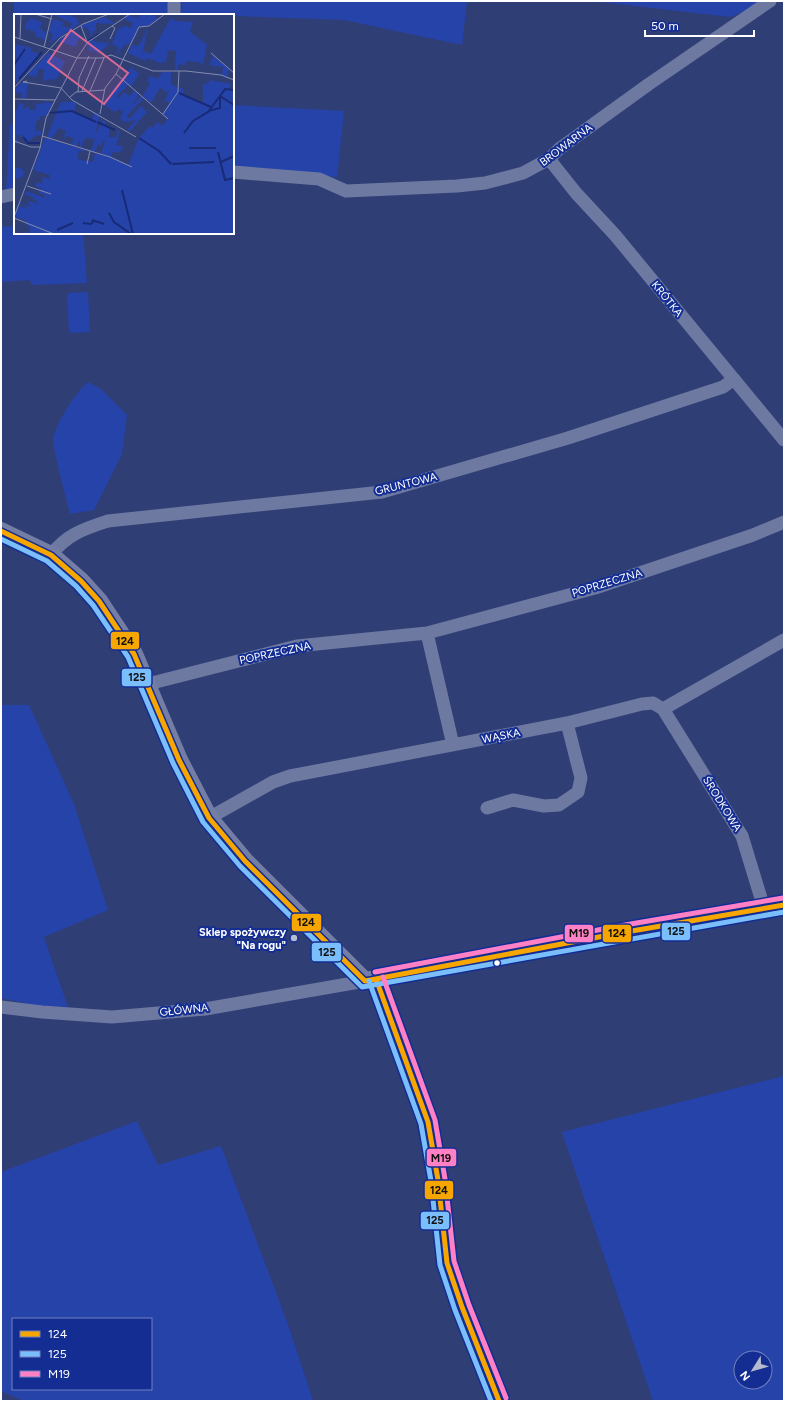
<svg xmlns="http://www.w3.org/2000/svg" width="785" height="1402" font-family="Figtree,sans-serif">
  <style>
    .green { fill: #2643aa; fill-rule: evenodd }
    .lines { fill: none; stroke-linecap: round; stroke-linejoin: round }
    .street { stroke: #6d79a1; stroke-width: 13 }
    .secondary { stroke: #747ea5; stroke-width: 18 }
    .bus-1-casing { stroke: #132d93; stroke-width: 8 }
    .bus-2-casing { stroke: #132d93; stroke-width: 8 }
    .bus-3-casing { stroke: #132d93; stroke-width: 8 }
    .bus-1 { stroke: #f7a600; stroke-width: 5 }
    .bus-2 { stroke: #7abffc; stroke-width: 5 }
    .bus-3 { stroke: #ff80c5; stroke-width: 5 }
    .poi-dot { fill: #b7bbcf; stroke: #132d93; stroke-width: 1.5 }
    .bus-dot { fill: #fff; stroke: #132d93; stroke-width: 1.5 }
    .labels { text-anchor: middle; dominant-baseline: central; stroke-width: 4; stroke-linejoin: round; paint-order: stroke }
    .street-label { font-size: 11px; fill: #fff; stroke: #132d93 }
    .poi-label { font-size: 11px; font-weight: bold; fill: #fff; stroke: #132d93; text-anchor: end }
    .inset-river { fill: none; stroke: #182b77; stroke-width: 2 }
    .inset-road { fill: none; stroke: #838bad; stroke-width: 1 }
    .view { fill: #d76994; fill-opacity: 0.15; stroke: #d76994; stroke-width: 2 }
    .inset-edge { fill: none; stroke: #fff; stroke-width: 2 }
    .line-badge { stroke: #132d93; stroke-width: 1.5 }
    .pale-badge-label { font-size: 11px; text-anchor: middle; font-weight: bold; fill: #111 }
  </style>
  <rect width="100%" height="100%" fill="#303e76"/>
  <path class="green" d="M 14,1 L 169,1 L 168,15 L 15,15 L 14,36 Z
    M 182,1 L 467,1 L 462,45 L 344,20 L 181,14 Z
    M 592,1 L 770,1 L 730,17 Z
    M 233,105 L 344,111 L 337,177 L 233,166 Z
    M 15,124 L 15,188 L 6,190 L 10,125 Z
    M 15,226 L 15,233 L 83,233 L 87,283 L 32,285 L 30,280 L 1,282 L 1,227 Z
    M 88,292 L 90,332 L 69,333 L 67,293 Z
    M 88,382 L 101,389 L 127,415 L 122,454 L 94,510 L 70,514 C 67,502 52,446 53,439 C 56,423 76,392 88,382 Z
    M 1,705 L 29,705 L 74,804 L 108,910 L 44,937 L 70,1013 L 1,998 Z
    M 784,1076 L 784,1401 L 653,1401 L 562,1132 ZM 741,1358 L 765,1358 L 765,1382 L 741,1382 Z
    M 137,1121 L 158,1165 L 221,1146 L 290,1330 L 313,1401 L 24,1401 L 1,1391 L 1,1172 ZM 13,1319 L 151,1319 L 151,1389 L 13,1389 Z"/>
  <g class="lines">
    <path class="street" d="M 174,15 L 174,1
      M 549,159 L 576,193 L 615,235 L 784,440
      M 233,172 L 319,179 L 346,191 L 457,186 L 485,183 L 523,173 L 549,159 L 559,149 L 649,84 L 770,1
      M 1,197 L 15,194
      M 51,555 C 67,534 84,529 108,521 L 382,492 L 568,438 L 723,387 L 734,379
      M 427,633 L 453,745
      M 148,684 L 297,646 L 427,633 L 595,588 L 753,535 L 784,522
      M 663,709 L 742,836 L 764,908
      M 487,808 L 513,800 L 544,806 L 559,805 L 578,792 L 581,778 L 567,723
      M 209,818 L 273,782 L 290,776 L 567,723 L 642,704 L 653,703 L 663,709 L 784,640
      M 1,1007 L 42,1012 L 112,1017 L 205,1009 L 365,981"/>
    <path class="secondary" d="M 1,531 L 51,555 L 81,581 L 99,601 L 134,654 L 179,760 L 209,818 L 245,861 L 365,981 L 620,933 L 784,905
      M 376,979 L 428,1122 L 438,1180 L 447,1263 L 462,1307 L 499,1401"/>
    <g class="bus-1-casing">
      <path id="bus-1" d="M 1,531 L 51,555 L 81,581 L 99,601 L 134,654 L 179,760 L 209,818 L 245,861 L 365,981 L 620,933 L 784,905
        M 376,979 L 428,1122 L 438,1180 L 447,1263 L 462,1307 L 499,1401"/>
    </g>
    <g class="bus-2-casing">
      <path id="bus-2" d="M 1,539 L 47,561 L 76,586 L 93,605 L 128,657 L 173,763 L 203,822 L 240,866 L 362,987 L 784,912
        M 369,981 L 421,1124 L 431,1181 L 440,1265 L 455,1310 L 491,1401"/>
    </g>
    <g class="bus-3-casing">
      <path id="bus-3" d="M 375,972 L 619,926 L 783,898
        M 383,977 L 435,1120 L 445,1179 L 454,1261 L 469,1305 L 506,1398"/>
    </g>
    <use href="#bus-1" class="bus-1"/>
    <use href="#bus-2" class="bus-2"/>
    <use href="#bus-3" class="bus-3"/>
  </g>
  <circle class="poi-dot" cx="294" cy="938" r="4"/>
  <circle class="bus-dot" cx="497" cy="963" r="3.5"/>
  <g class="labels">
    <g class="street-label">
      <text transform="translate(566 145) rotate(-37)">BROWARNA</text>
      <text transform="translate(667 299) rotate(51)">KRÓTKA</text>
      <text transform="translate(406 484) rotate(-14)">GRUNTOWA</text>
      <text transform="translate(607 583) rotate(-17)">POPRZECZNA</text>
      <text transform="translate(275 653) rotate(-12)">POPRZECZNA</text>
      <text transform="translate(501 736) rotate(-11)">WĄSKA</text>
      <text transform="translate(722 804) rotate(58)">ŚRODKOWA</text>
      <text transform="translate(184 1010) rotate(-6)">GŁÓWNA</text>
    </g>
    <g class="poi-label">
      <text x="286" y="932">Sklep spożywczy<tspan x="286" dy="13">"Na rogu"</tspan></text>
    </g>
  </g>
  <g transform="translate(14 14)">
    <rect width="220" height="220" fill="#303e76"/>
    <path d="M 38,0 L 51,0 L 63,4 L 65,10 L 36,29 L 39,20 L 35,18 L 39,5 L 50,8 L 48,11 L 54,14 L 59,10 ZM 126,0 L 138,0 L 144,5 L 133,12 L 125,12 L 118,27 L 114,31 L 111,30 L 102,42 L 105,34 L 98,30 L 104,15 L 111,12 L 117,14 L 119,9 L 110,5 L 115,1 L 123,4 ZM 91,3 L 101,10 L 82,9 L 82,17 L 79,17 L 78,24 L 73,13 L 68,14 L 67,11 ZM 17,4 L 28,8 L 26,15 L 33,19 L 31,26 L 21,22 L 22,18 L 11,15 L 11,10 ZM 157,4 L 162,7 L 179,8 L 176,18 L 193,31 L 189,51 L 185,48 L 172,47 L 171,51 L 165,50 L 163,56 L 161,56 L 162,37 L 154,36 L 152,48 L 146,49 L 133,44 L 131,47 L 114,39 L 118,31 L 125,32 L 134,13 L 129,37 L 137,40 ZM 61,15 L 61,18 L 67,21 L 61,33 L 44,27 ZM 77,25 L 82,28 L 96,29 L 85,39 L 74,36 L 75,32 L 71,31 ZM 0,30 L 18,34 L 17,37 L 26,40 L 0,71 ZM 34,39 L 51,47 L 43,65 L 31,66 L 29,70 L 30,56 L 25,54 L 22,63 L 13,61 ZM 199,42 L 215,55 L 213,63 L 208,61 L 209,53 L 195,51 ZM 117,53 L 125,60 L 117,73 L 108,65 ZM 148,58 L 157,58 L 157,70 L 165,74 L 165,78 L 166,74 L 169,74 L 169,80 L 189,89 L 189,70 L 195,69 L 195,66 L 217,70 L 215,75 L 220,76 L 220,220 L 15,220 L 9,218 L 15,218 L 16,214 L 13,212 L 11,206 L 1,203 L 4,193 L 9,185 L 5,193 L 13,194 L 7,189 L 18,193 L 14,189 L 15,187 L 25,190 L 17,182 L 11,181 L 12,177 L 31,184 L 31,181 L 25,179 L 27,174 L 21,172 L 23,168 L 27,170 L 30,163 L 35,165 L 36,161 L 19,156 L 31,124 L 74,137 L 65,137 L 63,145 L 79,148 L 81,139 L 87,140 L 91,127 L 89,126 L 87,132 L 84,130 L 81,138 L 77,137 L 81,126 L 72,123 L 66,134 L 66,125 L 63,132 L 57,131 L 60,124 L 52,122 L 48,128 L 52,117 L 45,114 L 37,125 L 33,123 L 47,88 L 62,88 L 60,98 L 78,105 L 81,98 L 86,101 L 81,121 L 89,106 L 92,108 L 91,112 L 95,114 L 95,124 L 102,123 L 104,117 L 106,118 L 102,131 L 109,132 L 107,138 L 99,138 L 97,143 L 114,151 L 125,124 L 136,112 L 138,114 L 144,108 L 148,112 L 154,105 L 149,100 L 156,89 L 151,87 L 155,76 L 153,78 L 146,74 L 137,89 L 129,82 L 136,69 L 133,67 L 136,62 L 144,65 ZM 108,66 L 114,71 L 102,83 L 105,84 L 110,78 L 115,82 L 121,77 L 125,80 L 118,92 L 127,82 L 130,84 L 113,102 L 115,105 L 127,92 L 133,98 L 116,117 L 113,116 L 122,106 L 110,108 L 106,104 L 109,98 L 105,95 L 101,98 L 90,91 L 100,78 L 98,76 ZM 8,68 L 14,68 L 12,84 L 7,84 L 8,79 L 3,78 L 0,84 L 0,76 ZM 33,85 L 34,89 L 39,89 L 32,102 L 27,102 L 25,106 L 22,107 L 21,117 L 27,117 L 27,122 L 22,121 L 15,127 L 10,125 L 10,129 L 8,122 L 2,121 L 4,127 L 1,131 L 0,93 L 0,96 L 3,96 L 5,89 L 10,90 L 9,96 L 13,93 L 15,93 L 15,96 L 21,96 L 22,90 L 32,89 ZM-1.5 159a5.5 5.5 0 1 1 11 0a5.5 5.5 0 1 1-11 0Z" fill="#2643aa"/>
    <path class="inset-river" d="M 74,27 L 85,20M 0,51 L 11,35M 5,65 L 28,38M 165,79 L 197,93M 194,97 L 206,94 L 206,82 L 211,75 L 220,76M 35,99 L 58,97 L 82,108M 83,108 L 101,116M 170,119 L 179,107 L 194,98 L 206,82 L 220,91M 9,123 L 14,129 L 26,129M 125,124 L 145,137 L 157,150M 175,134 L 202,134M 204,138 L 211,166 L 220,164M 207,148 L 220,142M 158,150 L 200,148M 108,176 L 119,220M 95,199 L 100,208 L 117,220M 78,206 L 90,210M 69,209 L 77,210 L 80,207M 43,216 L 59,209"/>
    <path class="inset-road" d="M 21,0 L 38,5M 67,12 L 73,28M 0,23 L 63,44 L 88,44 L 97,41 L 139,57 L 172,57 L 207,61 L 220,66M 6,25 L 7,0M 96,25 L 101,14 L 98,12M 30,33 L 38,0M 197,39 L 220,59M 63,44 L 74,28 L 116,0M 102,60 L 154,105M 13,67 L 9,68 L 47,74 L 58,86 L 122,123M 0,74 L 46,24 L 69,10 L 95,0M 68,77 L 82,44M 76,77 L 90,44M 64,78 L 65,64 L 75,42M 56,83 L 62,78 L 91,76M 0,85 L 41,86M 86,100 L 91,74 L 102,60 L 125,13 L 135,12 L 151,0M 149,100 L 164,78 L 165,57M 28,122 L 96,143 L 118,153M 0,127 L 17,133 L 27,133M 73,150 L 76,137M 13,172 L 37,180M 0,203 L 26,134 L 32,104 L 63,44M 0,204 L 40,220"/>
    <path class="view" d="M 57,16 L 114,59 L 90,90 L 34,48 Z"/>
    <rect width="220" height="220" class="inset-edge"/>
  </g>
  <g class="line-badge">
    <rect x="110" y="631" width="30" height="19" rx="4" fill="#f7a600"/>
    <rect x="121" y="668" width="31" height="19" rx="4" fill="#7abffc"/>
    <rect x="291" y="913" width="31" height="19" rx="4" fill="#f7a600"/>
    <rect x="661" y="922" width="30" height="19" rx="4" fill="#7abffc"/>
    <rect x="564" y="924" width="30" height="19" rx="4" fill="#ff80c5"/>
    <rect x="602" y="924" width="30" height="19" rx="4" fill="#f7a600"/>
    <rect x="311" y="942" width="31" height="20" rx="4" fill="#7abffc"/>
    <rect x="426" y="1148" width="31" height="19" rx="4" fill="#ff80c5"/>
    <rect x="424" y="1180" width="30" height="20" rx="4" fill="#f7a600"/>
    <rect x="420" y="1211" width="30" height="19" rx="4" fill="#7abffc"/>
  </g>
  <g class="pale-badge-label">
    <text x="125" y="645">124</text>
    <text x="137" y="681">125</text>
    <text x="306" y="926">124</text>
    <text x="676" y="935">125</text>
    <text x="579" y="937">M19</text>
    <text x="617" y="937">124</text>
    <text x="327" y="956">125</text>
    <text x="441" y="1162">M19</text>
    <text x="439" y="1194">124</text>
    <text x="435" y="1224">125</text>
  </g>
  <rect width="785" height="1402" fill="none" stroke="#ffffff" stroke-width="4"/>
  <rect x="12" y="1318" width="140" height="72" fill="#132d93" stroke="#7181be"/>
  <rect x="20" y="1331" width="20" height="6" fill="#f7a600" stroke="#7181be"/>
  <text x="48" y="1338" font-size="12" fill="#ffffff">124</text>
  <rect x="20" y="1351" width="20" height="6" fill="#7abffc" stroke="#7181be"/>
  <text x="48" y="1358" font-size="12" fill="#ffffff">125</text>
  <rect x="20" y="1371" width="20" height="6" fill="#ff80c5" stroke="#7181be"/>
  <text x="48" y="1378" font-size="12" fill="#ffffff">M19</text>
  <g transform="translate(753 1370) rotate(233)"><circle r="19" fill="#132d93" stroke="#7181be"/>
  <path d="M0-3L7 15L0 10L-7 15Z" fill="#b7bbcf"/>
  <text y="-6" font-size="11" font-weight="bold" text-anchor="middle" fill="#ffffff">N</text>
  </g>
  <path d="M645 30v6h109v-6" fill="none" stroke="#ffffff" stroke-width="2"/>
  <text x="651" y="30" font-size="12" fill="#ffffff" stroke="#132d93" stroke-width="3" paint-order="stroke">50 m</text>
</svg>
